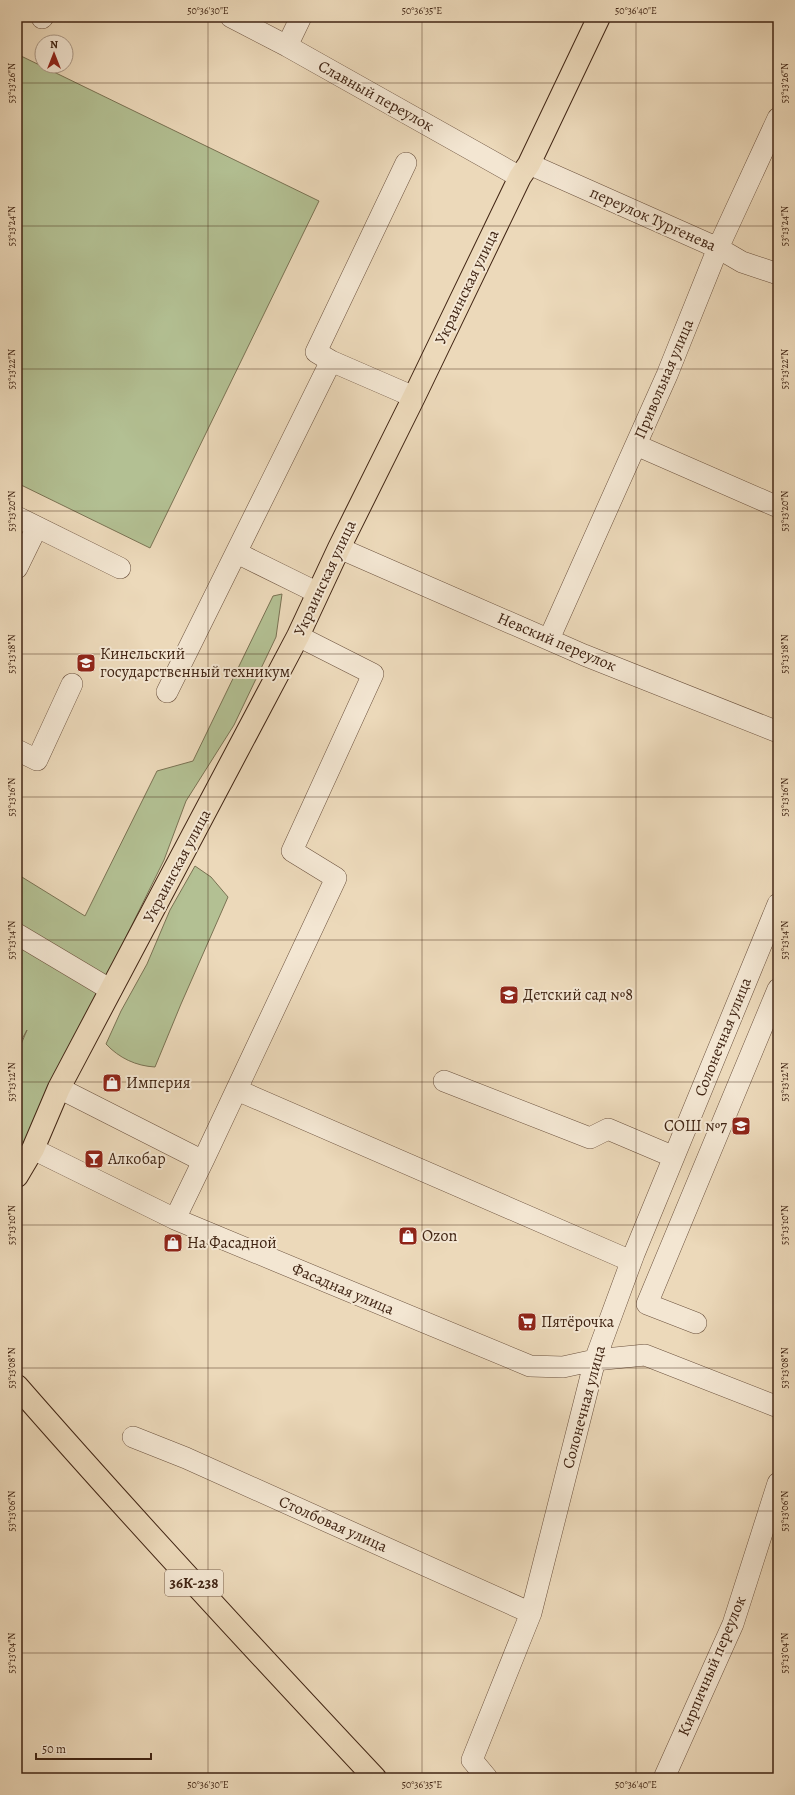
<svg xmlns="http://www.w3.org/2000/svg" width="795" height="1795" font-family="Alegreya,serif">
  <style>
    .green { fill: #b3c093; stroke: #7a7253 }
    .lines { fill: none; stroke-linecap: round; stroke-linejoin: round }
    .minor-casing { stroke: #6b513d; stroke-width: 22 }
    .major-casing { stroke: #402413; stroke-width: 24 }
    .minor { stroke: #f3e6d2; stroke-width: 21 }
    .major { stroke: #ecd9ba; stroke-width: 22 }
    .ticks { fill: none; stroke: #402413; stroke-width: 1; stroke-opacity: 0.45 }
    .labels { text-anchor: middle; dominant-baseline: central; stroke-width: 4; stroke-linejoin: round; paint-order: stroke }
    .shield { fill: #f3e6d2; stroke: #765e4c; stroke-width: 1 }
    .shield-label { font-size: 15px; font-weight: bold; fill: #402413 }
    .street-label { font-size: 16px; fill: #402413; stroke: #f3e6d2 }
    .poi-label { font-size: 16px; fill: #402413; stroke: #f3e6d2; text-anchor: start }
    .neatline { fill: none; stroke: #402413; stroke-width: 1.5 }
    .ticks-label { font-size: 10px; text-anchor: middle; fill: #402413 }
  </style>
  <rect width="100%" height="100%" fill="#ecd9ba"/>
  <filter id="stains"><feTurbulence type="fractalNoise" baseFrequency=".005" numOctaves="4"/><feColorMatrix values="0 0 0 0 .2 0 0 0 0 .09 0 0 0 0 .02 0 0 0 .5 -.17"/></filter>
  <radialGradient id="worn" r=".72"><stop offset=".6" stop-color="#630" stop-opacity="0"/><stop offset="1" stop-color="#630" stop-opacity=".3"/></radialGradient>
  <path class="green" d="M 21,56 L 319,201 L 150,548 L 17,483 L 17,64 Z
    M 282,594 L 276,637 L 234,725 L 186,801 L 164,860 L 17,1158 L 17,1054 L 27,1030 L 17,1048 L 17,874 L 85,916 L 157,771 L 193,761 L 273,596 Z
    M 195,866 L 211,877 L 228,897 L 181,1004 L 155,1067 C 136,1066 119,1058 106,1044 L 121,1011 L 147,964 L 170,910 Z"/>
  <g class="lines">
    <g class="minor-casing">
      <path id="minor" d="M 231,17 L 287,46 L 520,177
        M 42,18 L 43,17
        M 287,46 L 301,17
        M 529,164 L 718,248 L 742,262 L 778,274
        M 331,361 L 414,397
        M 636,445 L 778,507
        M 17,517 L 120,568
        M 339,548 L 584,655 L 778,732
        M 237,553 L 318,593
        M 17,568 L 37,527
        M 549,639 L 667,375 L 718,248 L 778,118
        M 167,692 L 331,361 L 316,352 L 406,163
        M 17,750 L 37,760 L 72,684
        M 17,934 L 111,990
        M 444,1081 L 590,1138 L 608,1129 L 674,1157
        M 59,1088 L 203,1161 L 175,1219
        M 237,1090 L 631,1261
        M 33,1149 L 175,1219 L 530,1366 L 563,1367 L 595,1360 L 645,1355 L 778,1407
        M 203,1161 L 336,878 L 292,851 L 373,674 L 298,636
        M 696,1323 L 647,1304 L 778,989
        M 133,1437 L 186,1458 L 531,1613
        M 487,1778 L 472,1760 L 531,1613 L 595,1360 L 634,1254 L 778,904
        M 664,1778 L 733,1624 L 778,1483"/>
    </g>
    <g class="major-casing">
      <path id="major" d="M 17,1176 L 33,1149 L 59,1088 L 298,636 L 339,548 L 414,397 L 520,177 L 529,164 L 599,17
        M 17,1386 C 133,1519 254,1649 375,1778"/>
    </g>
    <use href="#minor" class="minor"/>
    <use href="#major" class="major"/>
  </g>
  <path class="ticks" d="M 208,17 L 208,1778M 422,17 L 422,1778M 636,17 L 636,1778M 17,83 L 778,83M 17,226 L 778,226M 17,369 L 778,369M 17,511 L 778,511M 17,654 L 778,654M 17,797 L 778,797M 17,940 L 778,940M 17,1082 L 778,1082M 17,1225 L 778,1225M 17,1368 L 778,1368M 17,1511 L 778,1511M 17,1653 L 778,1653"/>
  <defs>
    <g id="university-square" transform="scale(1)"><rect x="-9" y="-9" width="18" height="18" rx="4" fill="#8f2418" stroke="#f3e6d2"/><path d="M0-5L7-2L0 1L-7-2ZM-4 1L0 2.5L4 1V4Q0 6-4 4Z" fill="#fff"/></g>
    <g id="school-square" transform="scale(1)"><rect x="-9" y="-9" width="18" height="18" rx="4" fill="#8f2418" stroke="#f3e6d2"/><path d="M0-5L7-2L0 1L-7-2ZM-4 1L0 2.5L4 1V4Q0 6-4 4Z" fill="#fff"/></g>
    <g id="shop-square" transform="scale(1)"><rect x="-9" y="-9" width="18" height="18" rx="4" fill="#8f2418" stroke="#f3e6d2"/><path d="M-5-2.5h2.3a2.7 3.5 0 0 1 5.4 0H5L5.5 6h-11ZM-1.5-2.5h3a1.5 2.3 0 0 0-3 0Z" fill="#fff"/></g>
    <g id="bar-square" transform="scale(1)"><rect x="-9" y="-9" width="18" height="18" rx="4" fill="#8f2418" stroke="#f3e6d2"/><path d="M-6-5H6L.8 .8V4.5H3.5V6h-7V4.5H-.8V.8Z" fill="#fff"/></g>
    <g id="supermarket-square" transform="scale(1)"><rect x="-9" y="-9" width="18" height="18" rx="4" fill="#8f2418" stroke="#f3e6d2"/><path d="M-6-5.5h2.5l.6 2H6L4.5 2H-2.5L-4.4-4H-6ZM-1.5 3.2a1.3 1.3 0 1 0 .1 0ZM3 3.2a1.3 1.3 0 1 0 .1 0Z" fill="#fff"/></g>
  </defs>
  <g fill-rule="evenodd">
    <use href="#university-square" x="86" y="663"/>
    <use href="#school-square" x="509" y="995"/>
    <use href="#shop-square" x="112" y="1083"/>
    <use href="#school-square" x="741" y="1126"/>
    <use href="#bar-square" x="94" y="1159"/>
    <use href="#shop-square" x="408" y="1236"/>
    <use href="#shop-square" x="173" y="1243"/>
    <use href="#supermarket-square" x="527" y="1322"/>
  </g>
  <g class="labels">
    <rect class="shield" x="165" y="1570" width="58" height="26" rx="3"/>
    <g class="shield-label">
      <text x="194" y="1583">36К-238</text>
    </g>
    <g class="street-label">
      <text transform="translate(376 96) rotate(29)">Славный переулок</text>
      <text transform="translate(653 219) rotate(24)">переулок Тургенева</text>
      <text transform="translate(467 287) rotate(-64)">Украинская улица</text>
      <text transform="translate(664 379) rotate(-67)">Привольная улица</text>
      <text transform="translate(325 578) rotate(-65)">Украинская улица</text>
      <text transform="translate(557 642) rotate(23)">Невский переулок</text>
      <text transform="translate(177 866) rotate(-62)">Украинская улица</text>
      <text transform="translate(723 1037) rotate(-68)">Солонечная улица</text>
      <text transform="translate(343 1289) rotate(23)">Фасадная улица</text>
      <text transform="translate(584 1407) rotate(-75)">Солонечная улица</text>
      <text transform="translate(333 1524) rotate(24)">Столбовая улица</text>
      <text transform="translate(712 1666) rotate(-67)">Кирпичный переулок</text>
    </g>
    <g class="poi-label">
      <text x="100" y="654">Кинельский<tspan x="100" dy="18">государственный техникум</tspan></text>
      <text x="523" y="995">Детский сад №8</text>
      <text x="126" y="1083">Империя</text>
      <text x="727" y="1126" text-anchor="end">СОШ №7</text>
      <text x="108" y="1159">Алкобар</text>
      <text x="422" y="1236">Ozon</text>
      <text x="187" y="1243">На Фасадной</text>
      <text x="541" y="1322">Пятёрочка</text>
    </g>
  </g>
  <rect width="795" height="1795" fill="none" stroke="#ecd9ba" stroke-width="44"/>
  <g transform="translate(54 54)"><circle r="19" fill="#f3e6d2" stroke="#ab9886"/>
  <path d="M0-3L7 15L0 10L-7 15Z" fill="#8f2418"/>
  <text y="-6" font-size="11" font-weight="bold" text-anchor="middle" fill="#402413">N</text>
  </g>
  <path d="M36 1753v6h115v-6" fill="none" stroke="#402413" stroke-width="2"/>
  <text x="42" y="1753" font-size="12" fill="#402413" stroke="#f3e6d2" stroke-width="3" paint-order="stroke">50 m</text>
  <rect x="22" y="22" width="751" height="1751" class="neatline"/>
  <g class="ticks-label">
    <text x="208" y="14">50°36'30"E</text>
    <text x="422" y="14">50°36'35"E</text>
    <text x="636" y="14">50°36'40"E</text>
    <text transform="translate(11 83) rotate(-90)" y="4">53°13'26"N</text>
    <text transform="translate(784 83) rotate(-90)" y="4">53°13'26"N</text>
    <text transform="translate(11 226) rotate(-90)" y="4">53°13'24"N</text>
    <text transform="translate(784 226) rotate(-90)" y="4">53°13'24"N</text>
    <text transform="translate(11 369) rotate(-90)" y="4">53°13'22"N</text>
    <text transform="translate(784 369) rotate(-90)" y="4">53°13'22"N</text>
    <text transform="translate(11 511) rotate(-90)" y="4">53°13'20"N</text>
    <text transform="translate(784 511) rotate(-90)" y="4">53°13'20"N</text>
    <text transform="translate(11 654) rotate(-90)" y="4">53°13'18"N</text>
    <text transform="translate(784 654) rotate(-90)" y="4">53°13'18"N</text>
    <text transform="translate(11 797) rotate(-90)" y="4">53°13'16"N</text>
    <text transform="translate(784 797) rotate(-90)" y="4">53°13'16"N</text>
    <text transform="translate(11 940) rotate(-90)" y="4">53°13'14"N</text>
    <text transform="translate(784 940) rotate(-90)" y="4">53°13'14"N</text>
    <text transform="translate(11 1082) rotate(-90)" y="4">53°13'12"N</text>
    <text transform="translate(784 1082) rotate(-90)" y="4">53°13'12"N</text>
    <text transform="translate(11 1225) rotate(-90)" y="4">53°13'10"N</text>
    <text transform="translate(784 1225) rotate(-90)" y="4">53°13'10"N</text>
    <text transform="translate(11 1368) rotate(-90)" y="4">53°13'08"N</text>
    <text transform="translate(784 1368) rotate(-90)" y="4">53°13'08"N</text>
    <text transform="translate(11 1511) rotate(-90)" y="4">53°13'06"N</text>
    <text transform="translate(784 1511) rotate(-90)" y="4">53°13'06"N</text>
    <text transform="translate(11 1653) rotate(-90)" y="4">53°13'04"N</text>
    <text transform="translate(784 1653) rotate(-90)" y="4">53°13'04"N</text>
    <text x="208" y="1788">50°36'30"E</text>
    <text x="422" y="1788">50°36'35"E</text>
    <text x="636" y="1788">50°36'40"E</text>
  </g>
  <rect width="100%" height="100%" filter="url(#stains)"/>
  <rect width="100%" height="100%" fill="url(#worn)"/>
</svg>
